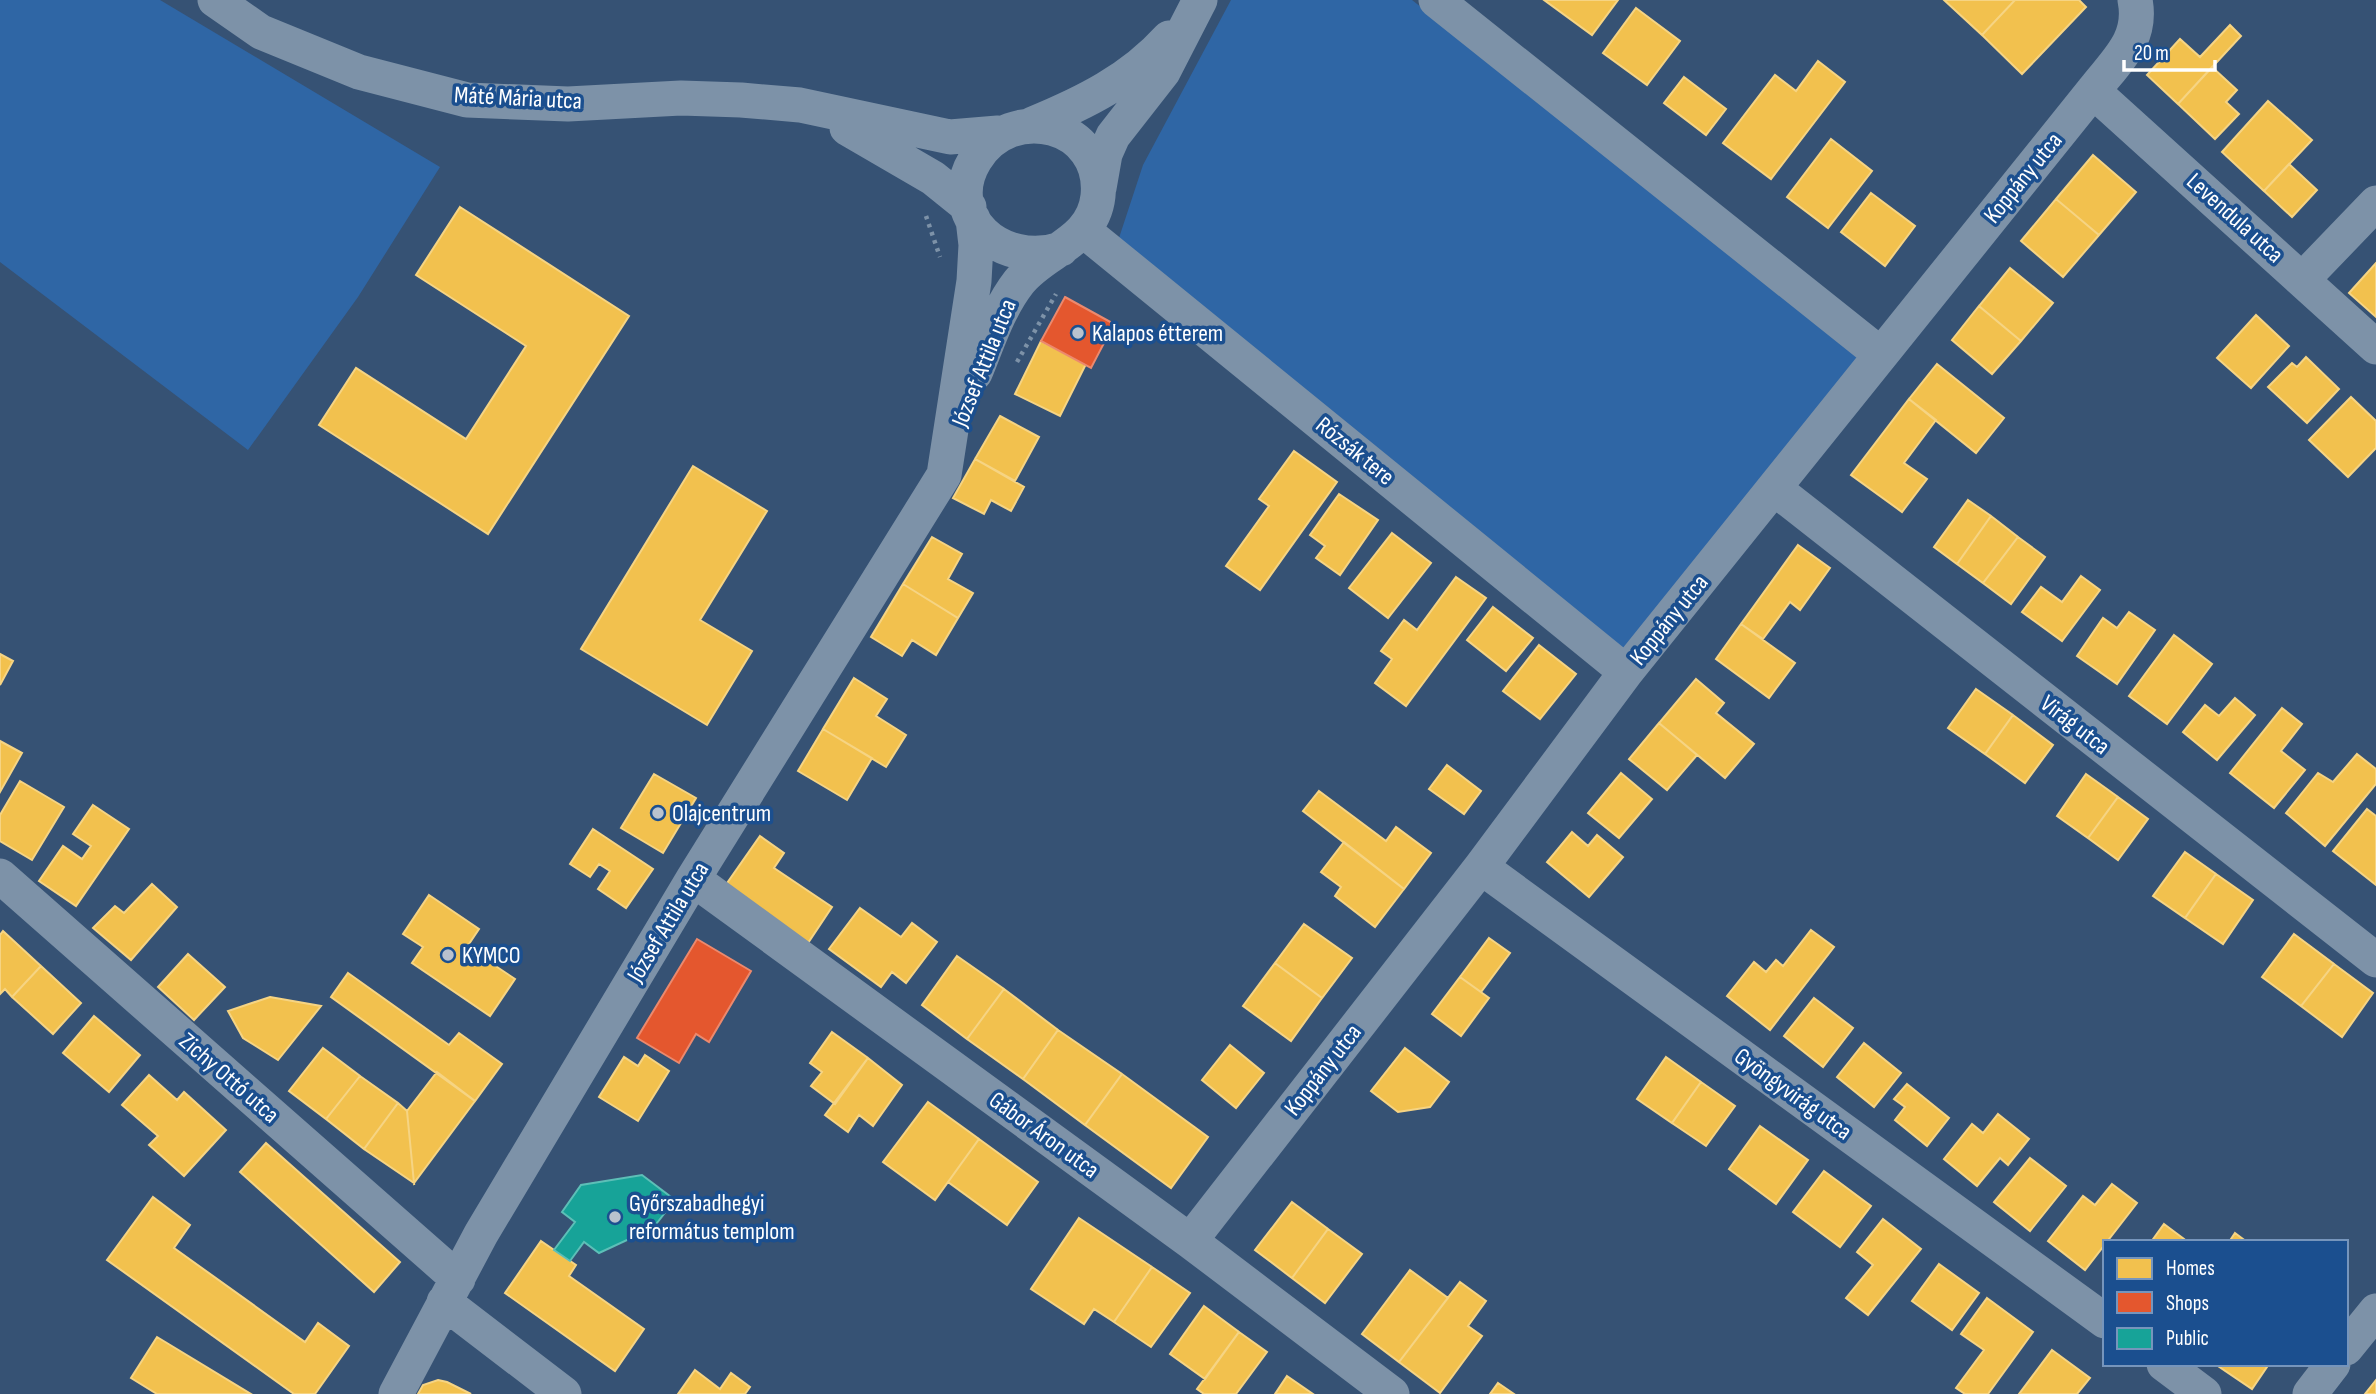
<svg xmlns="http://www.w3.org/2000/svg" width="2376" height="1394" font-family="'Sofia Sans Condensed',sans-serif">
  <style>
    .green { fill: #2f66a5 }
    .homes { fill: #f2c14e; stroke: #f6d483; stroke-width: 2 }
    .shops { fill: #e4572e; stroke: #ec896d; stroke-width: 2 }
    .public { fill: #17a398; stroke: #5dbfb7; stroke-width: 2 }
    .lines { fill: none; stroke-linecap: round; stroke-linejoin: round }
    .path { stroke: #7d92a8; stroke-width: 4.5; stroke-dasharray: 3.5 5; stroke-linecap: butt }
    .minor { stroke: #7d92a8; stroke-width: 35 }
    .poi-dot { fill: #b9c2ce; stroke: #1b4f8f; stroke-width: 2.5 }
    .labels { text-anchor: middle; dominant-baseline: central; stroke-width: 7; stroke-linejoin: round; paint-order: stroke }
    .street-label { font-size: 24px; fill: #fff; stroke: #1b4f8f }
    .poi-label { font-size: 24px; fill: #fff; stroke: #1b4f8f; text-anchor: start }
  </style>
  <rect width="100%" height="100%" fill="#365274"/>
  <path class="green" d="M 0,0 L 160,0 L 440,167 L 358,297 L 248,450 L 0,262 Z
    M 1231,0 L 1412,0 L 1862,355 L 1624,654 L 1118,241 L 1143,165 Z"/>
  <path class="homes" d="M 1544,0 L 1618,0 L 1592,35 Z
    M 1944,0 L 2015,0 L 1982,35 Z
    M 2015,0 L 2079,0 L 2086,7 L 2022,74 L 1982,35 Z
    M 1636,8 L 1680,41 L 1647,85 L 1603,53 Z
    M 2230,25 L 2241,36 L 2178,104 L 2147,75 L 2180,39 L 2200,57 Z
    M 1818,61 L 1845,82 L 1771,179 L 1723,143 L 1775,75 L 1796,91 Z
    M 2212,67 L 2237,90 L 2226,102 L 2239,114 L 2215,139 L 2178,104 Z
    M 1684,77 L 1726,109 L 1706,135 L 1664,103 Z
    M 2268,101 L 2312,140 L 2264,191 L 2222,152 Z
    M 1831,139 L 1872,171 L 1828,228 L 1787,197 Z
    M 2093,155 L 2136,192 L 2099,235 L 2056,199 Z
    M 2289,164 L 2317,190 L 2292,217 L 2264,191 Z
    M 1871,193 L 1915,226 L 1885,266 L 1841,232 Z
    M 2056,199 L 2099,235 L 2063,277 L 2021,241 Z
    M 460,207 L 629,316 L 488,534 L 319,425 L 356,368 L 466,439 L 526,346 L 416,275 Z
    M 2376,263 L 2376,317 L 2349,293 Z
    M 2010,268 L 2053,303 L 2021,341 L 1979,306 Z
    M 1979,306 L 2021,341 L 1992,374 L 1952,340 Z
    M 2256,315 L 2289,346 L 2251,388 L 2217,358 Z
    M 1041,341 L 1086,364 L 1060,416 L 1015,394 Z
    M 2306,357 L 2339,389 L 2307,423 L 2268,387 L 2292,363 L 2297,367 Z
    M 1937,364 L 2004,418 L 1976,453 L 1909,399 Z
    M 2351,397 L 2376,421 L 2376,448 L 2348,477 L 2309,440 Z
    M 1909,399 L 1936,420 L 1904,463 L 1927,479 L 1902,512 L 1851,475 Z
    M 1000,416 L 1039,437 L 1015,481 L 975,459 Z
    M 1294,451 L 1337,482 L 1260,590 L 1226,566 L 1269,506 L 1259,499 Z
    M 975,459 L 1024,487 L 1011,511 L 991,500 L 984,514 L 953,498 Z
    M 693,466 L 767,511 L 700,620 L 752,651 L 707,725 L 581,649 Z
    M 1339,494 L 1378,520 L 1340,575 L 1316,558 L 1325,546 L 1310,535 Z
    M 1968,500 L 1991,516 L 1957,564 L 1934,547 Z
    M 1991,516 L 2018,537 L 1983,583 L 1957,564 Z
    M 1392,533 L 1431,563 L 1388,618 L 1349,588 Z
    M 932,537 L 962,554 L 948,579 L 973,593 L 958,618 L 903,584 Z
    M 2018,537 L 2045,557 L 2011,604 L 1983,583 Z
    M 1798,545 L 1830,568 L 1800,610 L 1790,602 L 1763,639 L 1741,624 Z
    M 2081,576 L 2100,590 L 2062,641 L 2022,612 L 2041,587 L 2062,602 Z
    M 1456,577 L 1486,598 L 1406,706 L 1375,683 L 1392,659 L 1381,651 L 1404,620 L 1417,630 Z
    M 903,584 L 958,618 L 936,655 L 912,640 L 902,656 L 871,637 Z
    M 1493,607 L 1533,638 L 1506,671 L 1467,640 Z
    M 2129,612 L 2155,630 L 2117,684 L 2077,656 L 2103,618 L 2117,628 Z
    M 1741,624 L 1795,663 L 1769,698 L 1716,659 Z
    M 2174,635 L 2212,664 L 2167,724 L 2129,696 Z
    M 1539,645 L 1576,674 L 1540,719 L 1503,691 Z
    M 0,654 L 13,661 L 0,685 Z
    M 854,678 L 887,699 L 876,716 L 906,735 L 886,767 L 823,729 Z
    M 1696,679 L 1724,703 L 1716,713 L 1754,744 L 1725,778 L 1659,723 Z
    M 1976,689 L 2013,715 L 1985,754 L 1948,728 Z
    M 2235,698 L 2255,715 L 2217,760 L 2183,732 L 2205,705 L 2219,716 Z
    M 2282,708 L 2302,724 L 2281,751 L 2305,770 L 2274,808 L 2230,773 Z
    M 2013,715 L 2053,745 L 2025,783 L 1985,754 Z
    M 1659,723 L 1697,755 L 1667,790 L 1629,759 Z
    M 823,729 L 872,758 L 847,800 L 798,771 Z
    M 0,741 L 22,753 L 0,792 Z
    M 2357,754 L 2376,769 L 2376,784 L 2325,846 L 2286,813 L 2318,773 L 2333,782 Z
    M 1447,765 L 1481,791 L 1464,814 L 1429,789 Z
    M 1621,773 L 1652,799 L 1619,838 L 1588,813 Z
    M 654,774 L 696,798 L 663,853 L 621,828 Z
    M 2086,774 L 2118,797 L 2088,838 L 2057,816 Z
    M 20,781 L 64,807 L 32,860 L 0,841 L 0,815 Z
    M 1319,791 L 1386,841 L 1396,827 L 1431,853 L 1404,889 L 1303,811 Z
    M 2118,797 L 2148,819 L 2118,860 L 2088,838 Z
    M 93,805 L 129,829 L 76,906 L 39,881 L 63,846 L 82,859 L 91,846 L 73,834 Z
    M 2367,809 L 2376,816 L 2376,885 L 2333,851 Z
    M 593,829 L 653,869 L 626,908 L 598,889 L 610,871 L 599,864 L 590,877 L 570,864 Z
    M 1572,832 L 1588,846 L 1597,835 L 1623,857 L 1589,897 L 1547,862 Z
    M 760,836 L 784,853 L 774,868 L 832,907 L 808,943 L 725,886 Z
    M 1344,842 L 1404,889 L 1375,927 L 1335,896 L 1341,887 L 1321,872 Z
    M 2185,852 L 2216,874 L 2185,918 L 2153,896 Z
    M 2216,874 L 2253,900 L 2223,944 L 2185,918 Z
    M 152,884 L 177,907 L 131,960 L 93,928 L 115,906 L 124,913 Z
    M 429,895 L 479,929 L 467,947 L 515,979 L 490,1016 L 412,963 L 423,947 L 403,934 Z
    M 860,908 L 901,937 L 912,923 L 937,942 L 906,983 L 892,972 L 881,987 L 829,949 Z
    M 1304,924 L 1352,958 L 1322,998 L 1275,963 Z
    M 1811,930 L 1834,947 L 1770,1030 L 1727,996 L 1754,962 L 1766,972 L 1776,960 L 1783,966 Z
    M 3,931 L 41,966 L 12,997 L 5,989 L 0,994 L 0,935 Z
    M 2294,934 L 2334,964 L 2301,1006 L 2262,977 Z
    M 1489,938 L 1510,953 L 1481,992 L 1460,977 Z
    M 188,954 L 225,987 L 194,1020 L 158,987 Z
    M 957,956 L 1004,989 L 967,1039 L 922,1005 Z
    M 1275,963 L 1322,998 L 1291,1041 L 1243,1006 Z
    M 2334,964 L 2373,993 L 2342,1037 L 2301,1006 Z
    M 41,966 L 81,1003 L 53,1034 L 12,997 Z
    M 348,973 L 449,1045 L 459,1033 L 502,1064 L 475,1101 L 331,997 Z
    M 1460,977 L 1489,998 L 1461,1036 L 1432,1014 Z
    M 1004,989 L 1058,1030 L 1023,1079 L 967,1039 Z
    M 270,997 L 321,1006 L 278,1060 L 243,1038 L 228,1011 Z
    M 1814,998 L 1853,1028 L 1823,1067 L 1784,1036 Z
    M 94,1016 L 140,1055 L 109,1092 L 63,1053 Z
    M 1058,1030 L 1122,1074 L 1085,1125 L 1023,1079 Z
    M 832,1032 L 868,1058 L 835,1104 L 811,1086 L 822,1072 L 810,1063 Z
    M 1864,1043 L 1901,1073 L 1874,1107 L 1837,1077 Z
    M 1230,1045 L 1264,1073 L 1236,1108 L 1202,1080 Z
    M 323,1048 L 360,1076 L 326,1119 L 289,1091 Z
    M 1405,1048 L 1449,1082 L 1430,1107 L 1398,1112 L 1371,1091 Z
    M 645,1055 L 669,1071 L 638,1121 L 599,1097 L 624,1057 L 638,1066 Z
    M 1666,1057 L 1701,1082 L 1672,1123 L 1637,1099 Z
    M 868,1058 L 902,1085 L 873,1126 L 859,1115 L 848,1132 L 825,1115 Z
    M 437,1072 L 475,1101 L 414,1183 L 407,1111 Z
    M 1122,1074 L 1208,1137 L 1171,1188 L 1085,1125 Z
    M 149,1075 L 177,1100 L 184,1092 L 226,1130 L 184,1176 L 149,1145 L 158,1136 L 122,1105 Z
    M 360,1076 L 398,1103 L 364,1149 L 326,1119 Z
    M 1701,1082 L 1735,1106 L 1706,1146 L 1672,1123 Z
    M 1907,1084 L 1949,1118 L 1927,1146 L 1895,1120 L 1905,1107 L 1894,1099 Z
    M 928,1102 L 979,1139 L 935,1200 L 883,1162 Z
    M 398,1103 L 407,1111 L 414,1183 L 364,1149 Z
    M 1998,1114 L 2029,1139 L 2008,1165 L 2000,1158 L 1977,1186 L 1944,1159 L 1972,1124 L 1983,1133 Z
    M 1760,1126 L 1808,1160 L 1776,1204 L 1729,1169 Z
    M 979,1139 L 1038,1182 L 1007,1225 L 948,1182 Z
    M 266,1143 L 400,1262 L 374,1292 L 240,1172 Z
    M 2030,1158 L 2066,1186 L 2030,1231 L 1994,1202 Z
    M 1824,1171 L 1871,1206 L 1840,1247 L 1793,1212 Z
    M 2112,1184 L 2137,1203 L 2085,1270 L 2048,1241 L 2083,1196 L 2095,1205 Z
    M 153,1197 L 190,1225 L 174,1248 L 305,1342 L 318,1323 L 349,1346 L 315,1394 L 294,1394 L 107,1260 Z
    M 1292,1202 L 1328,1229 L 1292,1278 L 1255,1250 Z
    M 1079,1218 L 1152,1267 L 1114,1322 L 1094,1309 L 1084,1324 L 1031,1289 Z
    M 1883,1219 L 1921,1249 L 1868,1315 L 1846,1298 L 1873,1265 L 1857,1252 Z
    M 2164,1224 L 2184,1239 L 2182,1242 L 2151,1242 Z
    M 1328,1229 L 1362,1254 L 1325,1303 L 1292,1278 Z
    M 2235,1233 L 2247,1242 L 2229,1242 Z
    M 541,1241 L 576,1265 L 569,1276 L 644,1329 L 615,1371 L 505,1293 Z
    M 1939,1264 L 1979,1293 L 1952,1330 L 1912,1301 Z
    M 1152,1267 L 1190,1293 L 1151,1347 L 1114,1322 Z
    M 1410,1270 L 1448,1298 L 1399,1362 L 1362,1334 Z
    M 1460,1282 L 1486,1301 L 1468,1326 L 1482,1336 L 1440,1393 L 1399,1362 Z
    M 1987,1298 L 2033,1332 L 1988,1394 L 1965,1394 L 1956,1388 L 1984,1350 L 1961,1334 Z
    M 1204,1306 L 1239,1332 L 1205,1379 L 1170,1354 Z
    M 1239,1332 L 1267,1352 L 1236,1394 L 1204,1394 L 1197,1389 Z
    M 157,1337 L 251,1394 L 157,1394 L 131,1378 Z
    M 2052,1350 L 2090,1378 L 2077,1394 L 2019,1394 Z
    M 2215,1364 L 2269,1364 L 2252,1389 Z
    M 695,1370 L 720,1389 L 731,1373 L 750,1387 L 745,1394 L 678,1394 Z
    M 1287,1376 L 1313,1394 L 1275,1394 Z
    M 438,1380 L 447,1382 L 471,1394 L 418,1394 L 423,1385 Z
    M 2376,1380 L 2376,1394 L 2365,1394 Z
    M 1498,1383 L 1514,1394 L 1490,1394 Z"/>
  <path class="shops" d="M 1065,297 L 1114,324 L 1091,368 L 1041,341 Z
    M 697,939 L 751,971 L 709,1042 L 696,1034 L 679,1063 L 637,1038 Z"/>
  <path class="public" d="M 642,1175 L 675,1200 L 653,1228 L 599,1253 L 584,1242 L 570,1261 L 554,1250 L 575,1222 L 562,1212 L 581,1185 Z"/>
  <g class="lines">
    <path class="path" d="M 926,216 L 940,257
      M 1017,362 L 1056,294"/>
    <path class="minor" d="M 215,0 L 261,32 L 359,72 L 467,100 L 568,104 L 681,98 L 741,100 L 800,105 L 950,137 L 998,133
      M 1436,0 L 1880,354
      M 2093,91 L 2376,347
      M 1033,124 C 1084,103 1131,80 1169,38
      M 847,128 L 933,178 L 969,207
      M 1099,188 L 1105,154 L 1113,136 L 1163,72 L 1200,0
      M 1083,230 L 1626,672
      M 2303,279 L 2376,203
      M 975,373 C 988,342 998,309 1019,282 C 1044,250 1093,243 1098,196 C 1105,124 1011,100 975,160 C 941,216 1002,269 1061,249
      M 1775,489 L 2376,960
      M 1481,867 L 2105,1321
      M 0,876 L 458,1279
      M 693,879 L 1190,1241 L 1392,1394
      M 1190,1241 L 1481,867 L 1626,672 L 2093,91 C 2116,61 2143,40 2135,0
      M 444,1302 L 564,1394
      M 2346,1348 L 2376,1311
      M 2164,1364 L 2204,1394
      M 396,1394 L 481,1234 L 693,879 L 944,475 L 974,281 L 976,245 L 973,219
      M 2310,1394 L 2333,1364"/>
  </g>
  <g class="poi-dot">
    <circle cx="1078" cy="333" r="7"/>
    <circle cx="658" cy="813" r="7"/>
    <circle cx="448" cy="955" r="7"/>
    <circle cx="615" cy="1217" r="7"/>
  </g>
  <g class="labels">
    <g class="street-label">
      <text transform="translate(518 98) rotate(3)">Máté Mária utca</text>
      <text transform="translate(2023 178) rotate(-51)">Koppány utca</text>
      <text transform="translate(2235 218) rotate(42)">Levendula utca</text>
      <text transform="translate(984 363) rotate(-68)">József Attila utca</text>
      <text transform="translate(1355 451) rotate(39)">Rózsák tere</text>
      <text transform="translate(1669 620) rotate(-51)">Koppány utca</text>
      <text transform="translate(2075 725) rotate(38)">Virág utca</text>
      <text transform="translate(668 922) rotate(-59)">József Attila utca</text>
      <text transform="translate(1323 1070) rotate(-52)">Koppány utca</text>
      <text transform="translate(229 1078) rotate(41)">Zichy Ottó utca</text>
      <text transform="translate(1793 1094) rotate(36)">Gyöngyvirág utca</text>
      <text transform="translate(1044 1135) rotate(36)">Gábor Áron utca</text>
    </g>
    <g class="poi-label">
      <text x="1092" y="333">Kalapos étterem</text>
      <text x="672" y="813">Olajcentrum</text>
      <text x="462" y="955">KYMCO</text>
      <text x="629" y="1203">Győrszabadhegyi<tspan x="629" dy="28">református templom</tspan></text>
    </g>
  </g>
  <rect x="2103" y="1240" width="245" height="126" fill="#1b4f8f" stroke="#7695bc" stroke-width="2"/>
  <rect x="2117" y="1258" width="35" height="21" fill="#f2c14e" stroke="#7695bc" stroke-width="2"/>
  <text x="2166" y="1275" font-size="21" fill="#ffffff">Homes</text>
  <rect x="2117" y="1292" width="35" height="21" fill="#e4572e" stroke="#7695bc" stroke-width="2"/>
  <text x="2166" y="1310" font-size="21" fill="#ffffff">Shops</text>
  <rect x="2117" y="1328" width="35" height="21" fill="#17a398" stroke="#7695bc" stroke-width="2"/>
  <text x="2166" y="1345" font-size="21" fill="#ffffff">Public</text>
  <path d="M2124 60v10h91v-10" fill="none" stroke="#ffffff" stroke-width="3.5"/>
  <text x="2134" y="60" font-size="21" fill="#ffffff" stroke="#1b4f8f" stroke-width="5" paint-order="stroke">20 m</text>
</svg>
